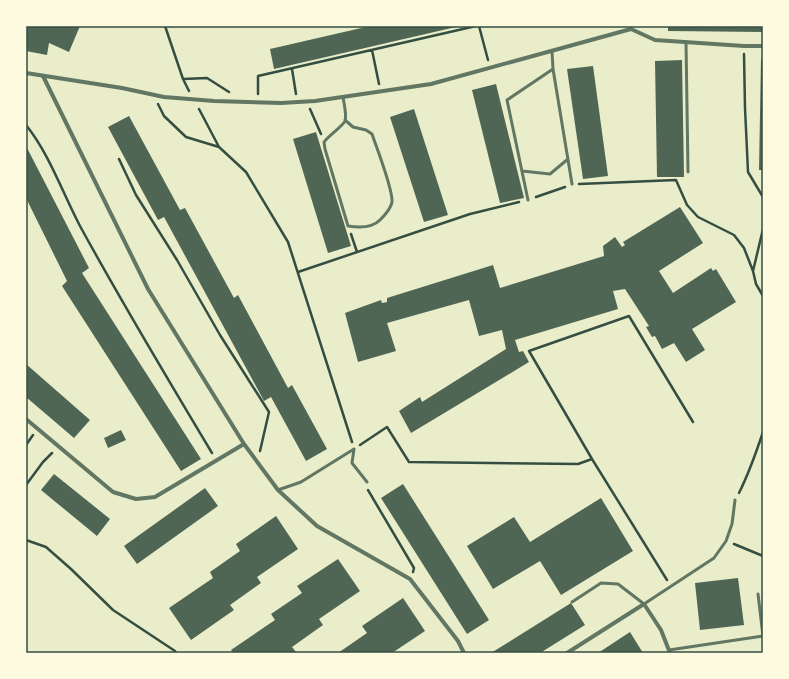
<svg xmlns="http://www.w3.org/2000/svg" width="789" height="679" font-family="Jost,sans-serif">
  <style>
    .building { fill: #4f6655 }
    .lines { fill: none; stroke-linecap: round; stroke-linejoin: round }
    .path { stroke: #344e41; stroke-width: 2.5 }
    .service { stroke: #617663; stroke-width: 3 }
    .minor { stroke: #617663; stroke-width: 4 }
    .neatline { fill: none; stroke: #344e41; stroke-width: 1.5 }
  </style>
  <rect width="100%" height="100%" fill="#e9edc9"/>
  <path class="building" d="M 26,26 L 80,26 L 69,52 L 49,43 L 47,55 L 26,51 Z
    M 370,26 L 456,27 L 274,69 L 270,49 Z
    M 668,26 L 763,26 L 763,32 L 668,31 Z
    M 761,59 L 763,59 L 763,170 L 759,170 Z
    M 682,60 L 684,177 L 657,177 L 655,61 Z
    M 593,66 L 608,176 L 583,179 L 567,69 Z
    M 496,84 L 524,198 L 500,203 L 472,90 Z
    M 414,109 L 448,215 L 424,222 L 390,117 Z
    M 129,116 L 180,210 L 185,208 L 234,298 L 238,295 L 288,388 L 292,385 L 327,449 L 306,461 L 271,397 L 264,401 L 164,217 L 158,220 L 108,127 Z
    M 316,132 L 351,246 L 328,253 L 293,139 Z
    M 26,146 L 89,268 L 82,273 L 201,459 L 181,471 L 62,286 L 67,281 L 26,198 Z
    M 680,207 L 703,243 L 659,271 L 673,293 L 711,268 L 713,271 L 716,269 L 736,302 L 692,329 L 705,350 L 686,362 L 674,343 L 662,349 L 655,336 L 652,337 L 646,327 L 649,326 L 625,289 L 613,291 L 618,309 L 515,340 L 519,352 L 523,351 L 529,362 L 411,433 L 399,411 L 420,397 L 422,402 L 506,349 L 502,330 L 479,336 L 469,300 L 387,323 L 396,351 L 358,362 L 345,313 L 381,300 L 382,303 L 387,302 L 387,298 L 493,265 L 500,288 L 604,256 L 603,246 L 615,237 L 622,247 L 625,245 L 623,242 Z
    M 26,364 L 90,420 L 74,438 L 26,397 Z
    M 121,430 L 126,440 L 108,448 L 104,438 Z
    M 54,474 L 110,519 L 97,536 L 41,490 Z
    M 403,484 L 489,620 L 467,634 L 381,498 Z
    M 205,488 L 218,506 L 137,564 L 124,546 Z
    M 601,498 L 633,551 L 561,595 L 540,561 L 493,589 L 467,546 L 514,517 L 530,542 Z
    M 276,516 L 298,549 L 257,577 L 261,583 L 230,605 L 234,610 L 191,640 L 169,608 L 213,578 L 210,572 L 240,551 L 236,544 Z
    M 338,559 L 360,591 L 319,619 L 323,625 L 292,647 L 296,652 L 233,653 L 231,650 L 275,620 L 271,614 L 302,593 L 297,586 Z
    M 738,578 L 744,625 L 700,630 L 695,583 Z
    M 403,598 L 425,631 L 392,653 L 338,653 L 367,633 L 362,626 Z
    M 571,603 L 585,625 L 540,653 L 491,653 Z
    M 630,632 L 643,653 L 598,653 Z"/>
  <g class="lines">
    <path class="path" d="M 165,26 L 183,79 L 189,91
      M 479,26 L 488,60
      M 372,50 L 379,84
      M 744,54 L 745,108 L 748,172 L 763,197
      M 292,69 L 296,94
      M 183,79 L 207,78 L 229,92
      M 258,94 L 258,76 L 476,26
      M 158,104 L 164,116 L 186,137 L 219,147
      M 199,109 L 219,147 L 246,172 L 288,242 L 352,442
      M 310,109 L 321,134
      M 26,125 C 50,155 62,192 80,226 C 122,303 167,378 212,453
      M 119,159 L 136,195 L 177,260 L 220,335 L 269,412 L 260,451
      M 579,184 L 676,180 L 687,205 L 698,217 L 734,235 L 744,248 L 753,271
      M 536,197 L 565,187
      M 763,229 L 753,271 L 756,284 L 763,296
      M 351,234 L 357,252
      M 298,272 L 470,214 L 519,202
      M 26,445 L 33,435
      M 360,445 L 387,427 L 409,462 L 578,464 L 592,459 L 667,580
      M 592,459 L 529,351 L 629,316 L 693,422
      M 26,485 L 43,462 L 52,453
      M 368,490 L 414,568 L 413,572
      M 739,493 C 749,473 756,453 763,432
      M 26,540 L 46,547 L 71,569 L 113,610 L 175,651 L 176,653
      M 734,544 L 763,556"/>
    <path class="service" d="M 686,42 L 688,172
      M 553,69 L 572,184
      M 343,97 C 344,104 347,115 345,121 C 343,126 329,135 324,142 L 325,149 L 348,226 C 360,228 372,228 380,220 C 385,215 391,209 392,202 C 393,189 377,149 372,134 L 366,130 L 353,127 L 345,120
      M 522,171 L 550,174 L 568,159
      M 528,200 L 507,100 L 553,69 L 552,51
      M 354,449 L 352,463 L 367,482
      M 278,490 L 301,482 L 354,449
      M 572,602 L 601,583 L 618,584 L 644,604 L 714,558 L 726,541 L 732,524 L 735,500
      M 669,650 L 763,636 L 758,594"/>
    <path class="minor" d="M 26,73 L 122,88 L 164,97 L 214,101 L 281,103 L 315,101 L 431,84 L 631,29 L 655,40 L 744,46 L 763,46
      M 43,76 L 148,289 L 244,444 L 278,490 L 317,526 L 410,579 L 458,641 L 464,653
      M 26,419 L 113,492 L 136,499 L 155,497 L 244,444
      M 567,653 L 644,604 L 661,630 L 670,653"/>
  </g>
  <rect width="789" height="679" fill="none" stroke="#fefae0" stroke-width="54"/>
  <rect x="27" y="27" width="735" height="625" class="neatline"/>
</svg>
